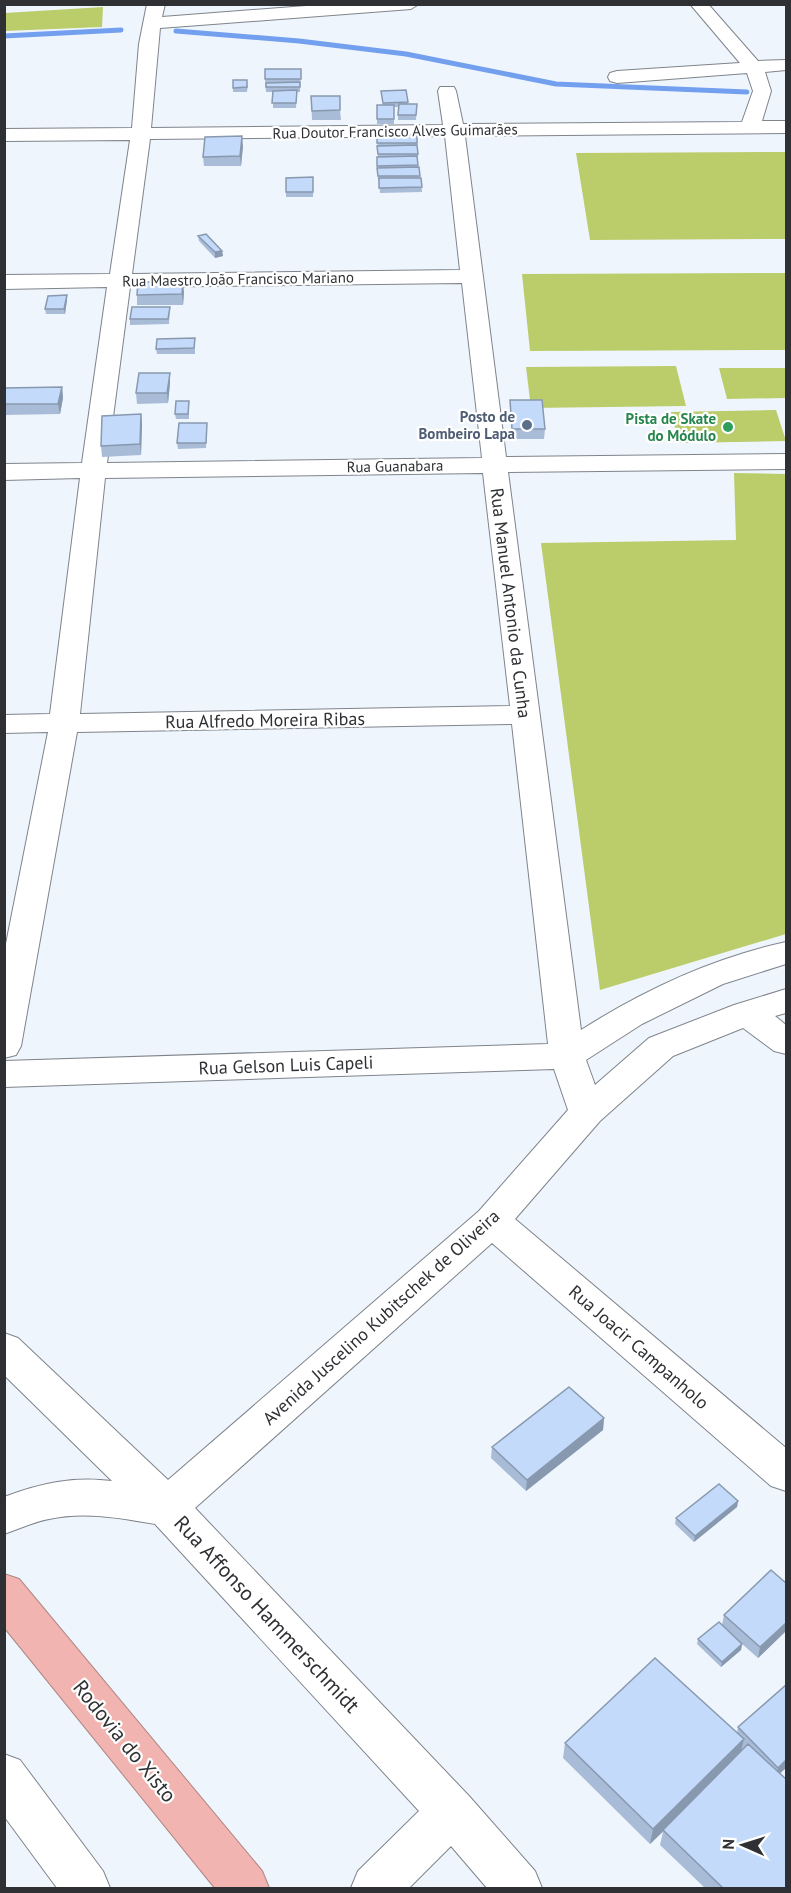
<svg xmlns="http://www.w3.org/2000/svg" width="791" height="1893" font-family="'PT Sans',sans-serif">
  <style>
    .green { fill: #bbcc6b }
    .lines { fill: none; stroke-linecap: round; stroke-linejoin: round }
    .stream { stroke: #73a0ee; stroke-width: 5 }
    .minor-casing { stroke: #7f848b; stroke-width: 2 }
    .highway-casing { stroke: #ad8684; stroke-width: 2 }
    .minor { fill: #fff; fill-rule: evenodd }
    .highway { fill: #f2b4b0; fill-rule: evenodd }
    .wall { fill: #a8bbd7 }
    .shaded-wall { fill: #8899af }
    .building { fill: #c3dafa; stroke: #8899af; stroke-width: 1.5 }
    .service-dot { fill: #5c6f8a; stroke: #fff; stroke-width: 2 }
    .leisure-dot { fill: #2e9e5b; stroke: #fff; stroke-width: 2 }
    .labels { text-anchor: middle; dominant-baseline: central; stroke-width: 4.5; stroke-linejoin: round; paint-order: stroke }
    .far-street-label { font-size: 15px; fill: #2e3033; stroke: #fff }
    .far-service-label { font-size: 15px; font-weight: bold; fill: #4e5e75; stroke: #fff; text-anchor: end }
    .far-leisure-label { font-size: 15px; font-weight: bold; fill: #27864d; stroke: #fff; text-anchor: end }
    .street-label { font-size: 18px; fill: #2e3033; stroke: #fff }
    .near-street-label { font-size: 21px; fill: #2e3033; stroke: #fff }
  </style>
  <rect width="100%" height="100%" fill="#eff5fd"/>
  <path class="green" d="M 103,7 L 102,27 L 5,31 L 5,13 Z
    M 786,152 L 786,239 L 590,240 L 576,153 Z
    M 786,273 L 786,350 L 530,351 L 522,274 Z
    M 676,366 L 686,406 L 531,408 L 526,367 Z
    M 719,368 L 786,368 L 786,398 L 727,399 Z
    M 776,410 L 786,441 L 679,443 L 671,412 Z
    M 734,473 L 786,474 L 786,934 L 600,990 L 541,543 L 736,540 Z"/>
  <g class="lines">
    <path class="stream" d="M 176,31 L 299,41 L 406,54 L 556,84 L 747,92
      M 4,36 L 121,30"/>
    <g class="minor-casing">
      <path id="minor" d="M 147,4 L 165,4 L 162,17 L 332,4 L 419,4 L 411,9 L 160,28 L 151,128 L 443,125 L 438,91 L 440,87 L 454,87 L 456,91 L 463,124 L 742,122 L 753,91 L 747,73 L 617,83 L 610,81 L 608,77 L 610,73 L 617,71 L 740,63 L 690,4 L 708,4 L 758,61 L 786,60 L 786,70 L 765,72 L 771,91 L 762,121 L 786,121 L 786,133 L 465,136 L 506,457 L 786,454 L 786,469 L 508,472 L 581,1030 C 644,990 713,958 786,942 L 786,964 L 723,984 L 642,1024 L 586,1060 L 595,1085 L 649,1038 L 734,1005 L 786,989 L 786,1013 L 775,1016 L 786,1025 L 786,1054 L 774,1051 L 743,1028 L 673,1056 L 600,1121 L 515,1219 L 786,1448 L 786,1491 L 771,1486 L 492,1243 L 195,1508 L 469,1796 L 535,1871 L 542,1888 L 487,1888 L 451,1846 L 409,1888 L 351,1888 L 358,1871 L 419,1811 L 155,1524 C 120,1518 84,1511 49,1519 C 33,1522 19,1529 4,1534 L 4,1497 C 40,1483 74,1476 112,1481 L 4,1375 L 4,1333 L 18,1338 L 168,1480 L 479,1211 L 568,1110 L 554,1069 L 4,1087 L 4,1061 L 548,1044 L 512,724 L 77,732 L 21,1046 L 16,1055 L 4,1058 L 4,954 L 48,732 L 4,733 L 4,715 L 50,714 L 80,478 L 4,480 L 4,464 L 82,463 L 107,287 L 4,289 L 4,275 L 110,274 L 130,140 L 4,141 L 4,129 L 132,128 L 139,44 ZM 445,136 L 460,270 L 132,274 L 150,139 ZM 462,283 L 482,458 L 107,463 L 130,287 ZM 483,473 L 510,706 L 80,714 L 105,478 Z
        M 4,1754 L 20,1760 L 103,1871 L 110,1888 L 57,1888 L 4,1816 Z"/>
    </g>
    <g class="highway-casing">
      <path id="highway" d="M 4,1574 L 19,1579 L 262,1871 L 269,1888 L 215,1888 L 4,1627 Z"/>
    </g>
    <use href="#minor" class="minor"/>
    <use href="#highway" class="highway"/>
  </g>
  <path class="wall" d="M 301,69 L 300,92 L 297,92 L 296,108 L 273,108 L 273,92 L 266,92 L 265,79 Z
    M 248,85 L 247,92 L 233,92 L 233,88 Z
    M 406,90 L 408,104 L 417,104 L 416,120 L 398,120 L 398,107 L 394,107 L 394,124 L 377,124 L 377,105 L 383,105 L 381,91 Z
    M 311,96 L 340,110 L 341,120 L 312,120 Z
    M 377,135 L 417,135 L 418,154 L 418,159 L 417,159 L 420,178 L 421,178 L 422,192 L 380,193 L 379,181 L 378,181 L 377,157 L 378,157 Z
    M 243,146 L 241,166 L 204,166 L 203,157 Z
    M 313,177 L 313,197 L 286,197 L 286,178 Z
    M 198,236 L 222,251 L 223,256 L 215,258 L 199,241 Z
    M 184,292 L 183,305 L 137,305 L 137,295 Z
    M 67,295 L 67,300 L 65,314 L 46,314 L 45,309 Z
    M 170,307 L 169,324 L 130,325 L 130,319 Z
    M 195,338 L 195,354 L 157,354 L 156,349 Z
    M 170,373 L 170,383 L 168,403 L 137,404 L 136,393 Z
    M 62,387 L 63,398 L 60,414 L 4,415 L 4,388 Z
    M 510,400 L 545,429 L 544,439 L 512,439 L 510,411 Z
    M 189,401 L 189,419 L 176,419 L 175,414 Z
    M 141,414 L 142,425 L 141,455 L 102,457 L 101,446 Z
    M 207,423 L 206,448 L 178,449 L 177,443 Z
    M 604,1418 L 603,1430 L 526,1491 L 491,1458 L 492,1447 Z
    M 738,1501 L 737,1507 L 694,1542 L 675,1524 L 676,1518 Z
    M 786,1583 L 786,1631 L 758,1658 L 741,1643 L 742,1644 L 741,1650 L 721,1667 L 697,1644 L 698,1639 L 722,1625 L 724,1615 Z
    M 786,1685 L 780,1774 L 786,1888 L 705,1888 L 660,1845 L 663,1832 L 650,1844 L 563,1758 L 565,1743 L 737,1733 L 738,1727 Z"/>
  <path class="shaded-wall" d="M 242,136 L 243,146 L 241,166 L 240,156 Z
    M 222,251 L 223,256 L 215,258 L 215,252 Z
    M 183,282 L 184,292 L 183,305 L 182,294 Z
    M 67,295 L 67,300 L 65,314 L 64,309 Z
    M 170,373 L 170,383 L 168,403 L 167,393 Z
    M 62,387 L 63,398 L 60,414 L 58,404 Z
    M 141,414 L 142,425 L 141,455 L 140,444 Z
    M 604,1418 L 603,1430 L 526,1491 L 527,1480 Z
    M 738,1501 L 737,1507 L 694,1542 L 695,1536 Z
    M 786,1623 L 786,1631 L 758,1658 L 760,1647 Z
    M 742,1644 L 741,1650 L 721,1667 L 722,1662 Z
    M 744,1739 L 740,1755 L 650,1844 L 653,1829 Z
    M 786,1760 L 786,1768 L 775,1778 L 778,1768 Z"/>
  <path class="building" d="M 265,69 L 301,69 L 301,79 L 265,79 Z
    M 233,80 L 247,80 L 247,87 L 233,88 Z
    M 300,82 L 300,87 L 266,87 L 266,83 Z
    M 297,90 L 296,103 L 272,103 L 273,91 Z
    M 406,90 L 408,102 L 383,103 L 381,91 Z
    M 311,96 L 340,96 L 340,110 L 312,111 Z
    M 399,104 L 417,104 L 416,115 L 398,115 Z
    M 377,105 L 394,105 L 394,119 L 377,119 Z
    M 377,135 L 417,135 L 417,143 L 377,143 Z
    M 242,136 L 240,156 L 203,157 L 205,137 Z
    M 417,145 L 418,154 L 378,154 L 377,146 Z
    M 417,156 L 418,165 L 377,166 L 377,157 Z
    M 419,167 L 420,176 L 378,176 L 377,168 Z
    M 313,177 L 313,192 L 286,192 L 286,178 Z
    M 379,178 L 421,178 L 422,187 L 379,188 Z
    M 206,234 L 222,251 L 215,252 L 198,236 Z
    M 138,282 L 183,282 L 182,294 L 137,295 Z
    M 67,295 L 64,309 L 45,309 L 48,296 Z
    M 132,307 L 170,307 L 168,319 L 130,319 Z
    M 195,338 L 194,348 L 156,349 L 157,339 Z
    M 139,373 L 170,373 L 167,393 L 136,393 Z
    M 62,387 L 58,404 L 4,404 L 4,388 Z
    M 510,400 L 542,400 L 545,429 L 512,429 Z
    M 176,401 L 189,401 L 188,414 L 175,414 Z
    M 141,414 L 140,444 L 101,446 L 102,416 Z
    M 179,423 L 207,423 L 206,443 L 177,443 Z
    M 569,1387 L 604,1418 L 527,1480 L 492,1447 Z
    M 719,1484 L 738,1501 L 695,1536 L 676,1518 Z
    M 771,1570 L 786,1583 L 786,1623 L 760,1647 L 724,1615 Z
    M 719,1622 L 742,1644 L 722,1662 L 698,1639 Z
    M 655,1658 L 744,1739 L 653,1829 L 565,1743 Z
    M 786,1685 L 786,1760 L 778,1768 L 738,1727 Z
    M 748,1744 L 786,1779 L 786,1888 L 723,1888 L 663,1830 Z"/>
  <circle class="service-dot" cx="527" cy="425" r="6"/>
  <circle class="leisure-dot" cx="728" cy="427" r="6"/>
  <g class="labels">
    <g class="far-street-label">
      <text transform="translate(395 131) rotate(-1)">Rua Doutor Francisco Alves Guimarães</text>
      <text transform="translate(238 279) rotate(-1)">Rua Maestro João Francisco Mariano</text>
      <text transform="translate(395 466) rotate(-1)">Rua Guanabara</text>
    </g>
    <g class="far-service-label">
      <text x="515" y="416">Posto de<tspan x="515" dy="17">Bombeiro Lapa</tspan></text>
    </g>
    <g class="far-leisure-label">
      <text x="716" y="418">Pista de Skate<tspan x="716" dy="17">do Módulo</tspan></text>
    </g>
    <g class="street-label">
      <text transform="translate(511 603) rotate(83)">Rua Manuel Antonio da Cunha</text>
      <text transform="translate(265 720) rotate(-1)">Rua Alfredo Moreira Ribas</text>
      <text transform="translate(286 1065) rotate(-2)">Rua Gelson Luis Capeli</text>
      <text transform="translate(381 1317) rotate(-42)">Avenida Juscelino Kubitschek de Oliveira</text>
      <text transform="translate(639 1347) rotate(41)">Rua Joacir Campanholo</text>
    </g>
    <g class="near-street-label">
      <text transform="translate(267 1614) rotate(47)">Rua Affonso Hammerschmidt</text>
      <text transform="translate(125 1741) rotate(51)">Rodovia do Xisto</text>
    </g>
  </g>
  <rect width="791" height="1893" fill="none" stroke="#2e3033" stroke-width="12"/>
  <g transform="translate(743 1845) rotate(273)" stroke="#ffffff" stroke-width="4.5" paint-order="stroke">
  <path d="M0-4.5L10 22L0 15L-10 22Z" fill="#2e3033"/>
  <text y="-9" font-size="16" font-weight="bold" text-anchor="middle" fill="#2e3033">N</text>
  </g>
</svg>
